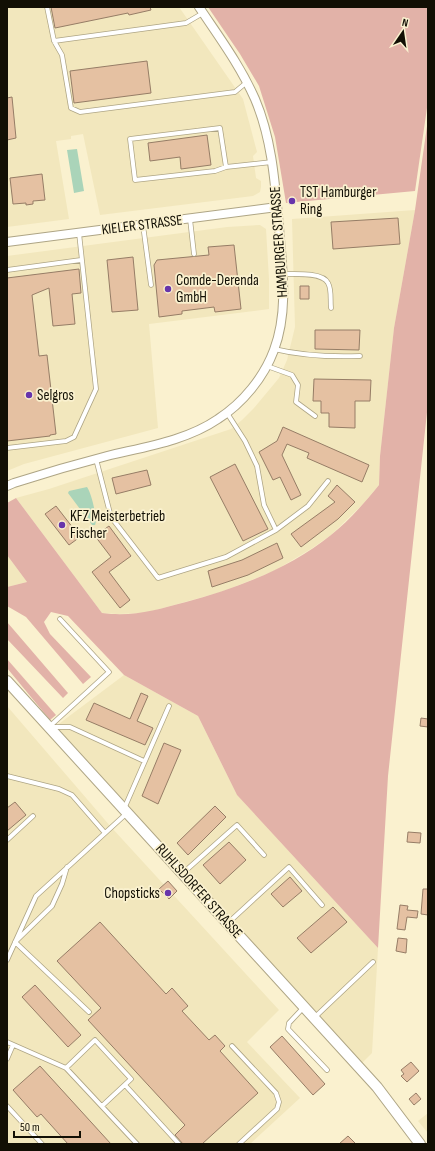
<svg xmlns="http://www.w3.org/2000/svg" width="435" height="1151" font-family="'Sofia Sans Condensed',sans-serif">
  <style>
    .built { fill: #f2e7bd }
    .green { fill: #e2b2a8 }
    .water { fill: #aad4b9 }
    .building { fill: #e5c1a2; stroke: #967d66 }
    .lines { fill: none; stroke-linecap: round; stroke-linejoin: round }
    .service-casing { stroke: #aea585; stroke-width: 5.5 }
    .minor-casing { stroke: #aea585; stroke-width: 10 }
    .tertiary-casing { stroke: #aea585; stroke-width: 12 }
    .service { stroke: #fff; stroke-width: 4 }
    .minor { stroke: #fff; stroke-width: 8 }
    .tertiary { stroke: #fff; stroke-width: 10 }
    .poi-dot { fill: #6734ab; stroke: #faf1cf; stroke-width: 1.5 }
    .labels { text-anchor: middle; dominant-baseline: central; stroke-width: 3.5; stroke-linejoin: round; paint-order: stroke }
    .poi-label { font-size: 15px; fill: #120f04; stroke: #faf1cf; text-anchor: start }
    .street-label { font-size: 15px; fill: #120f04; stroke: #faf1cf }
  </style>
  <rect width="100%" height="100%" fill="#faf1cf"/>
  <path class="built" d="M 7,7 L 179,7 L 243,99 L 257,152 L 253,156 L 256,178 L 261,181 L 261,187 L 260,192 L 253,196 L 100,215 L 83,134 L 71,136 L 71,139 L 56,141 L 69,219 L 7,227 Z
    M 415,210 L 394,328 L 380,456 L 379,485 L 362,505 L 331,535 L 311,549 L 274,571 L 221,592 L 145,613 L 117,614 L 102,613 L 16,498 L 49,489 L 231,429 L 242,420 L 254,408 L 279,378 L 287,360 L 295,327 L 292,219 Z
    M 260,225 L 266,229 L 269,279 L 269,309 L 149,324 L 158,428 L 24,464 L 7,471 L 7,256 L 227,227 Z
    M 7,555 L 27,582 L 7,587 Z
    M 124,675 L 198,716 L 237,795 L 378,948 L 372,1053 L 361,1064 L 56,726 Z
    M 7,706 L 111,827 L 279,1010 L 247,1042 L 300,1098 L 250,1144 L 7,1144 Z
    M 428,1113 L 428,1133 L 418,1121 Z"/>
  <path class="green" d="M 208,7 L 428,7 L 428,101 L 415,191 L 286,203 L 275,137 L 259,86 L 240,54 Z
    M 428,119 L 428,403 L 388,776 L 378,948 L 237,795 L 198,716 L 124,675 L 68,616 L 51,612 L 44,622 L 50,634 L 91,677 L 83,684 L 26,617 L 7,606 L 7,587 L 27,582 L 7,555 L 7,503 L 16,498 L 102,613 C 133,617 156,610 186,602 C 237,588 289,569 331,535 C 349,521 365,502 379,485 L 380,456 L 394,328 L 415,210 Z
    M 7,622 L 68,693 L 63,698 L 7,639 Z
    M 7,659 L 56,715 L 50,720 L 7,668 Z"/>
  <path class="water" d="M 77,149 L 84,191 L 74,193 L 67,150 Z
    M 87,487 C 91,492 98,519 95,525 L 92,525 L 68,493 L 69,491 Z"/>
  <path class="building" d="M 51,7 L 150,7 L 151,10 L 129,15 L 128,13 L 55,28 Z
    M 147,61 L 151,93 L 74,103 L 70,71 Z
    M 12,97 L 16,138 L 7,140 L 7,98 Z
    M 207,135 L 211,165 L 181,169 L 180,157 L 150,161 L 148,143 Z
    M 42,174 L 45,200 L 33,201 L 33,204 L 26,205 L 26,203 L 13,204 L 10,178 Z
    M 398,218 L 400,244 L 333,249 L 331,222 Z
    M 234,245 L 241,309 L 215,312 L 214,307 L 182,311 L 182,314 L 159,317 L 154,265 L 157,260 L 209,255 L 208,247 Z
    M 133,257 L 138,310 L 112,312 L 107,260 Z
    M 79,269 L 81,293 L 72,294 L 75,324 L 53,326 L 49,288 L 32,295 L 39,356 L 47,355 L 56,434 L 50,435 L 50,436 L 7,441 L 7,278 Z
    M 300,286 L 309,286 L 309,299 L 300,299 Z
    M 315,330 L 360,330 L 359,350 L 315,349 Z
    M 314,379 L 371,380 L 370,401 L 355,401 L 355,428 L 329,427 L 329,413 L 321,413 L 321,401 L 313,401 Z
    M 283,427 L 369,465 L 362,482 L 307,458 L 309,453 L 287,444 L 282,455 L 301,495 L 291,500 L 280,477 L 273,480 L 259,452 L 277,441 Z
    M 235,464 L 268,529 L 243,541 L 210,477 Z
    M 147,470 L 151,485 L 116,494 L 112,478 Z
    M 337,485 L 355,502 L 338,519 L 301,547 L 291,534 L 335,502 L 328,496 Z
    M 56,506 L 80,537 L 69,545 L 45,514 Z
    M 109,526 L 131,556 L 109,572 L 130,600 L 120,608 L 92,572 L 111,557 L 95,536 Z
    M 277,543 L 283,558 L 248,575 L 212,587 L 208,571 L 242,560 Z
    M 141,693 L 148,696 L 137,721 L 153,728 L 145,745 L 86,720 L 94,703 L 130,719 Z
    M 421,718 L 428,719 L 428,727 L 420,726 Z
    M 164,743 L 181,750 L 158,804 L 142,796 Z
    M 15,802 L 26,815 L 7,831 L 7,808 Z
    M 215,806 L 226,817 L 188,855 L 177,843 Z
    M 408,832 L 421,833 L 420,843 L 407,842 Z
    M 229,842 L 246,860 L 220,884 L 203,865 Z
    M 290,877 L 302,891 L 283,907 L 271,894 Z
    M 168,881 L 177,891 L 169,899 L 159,889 Z
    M 423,889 L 428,889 L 428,915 L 421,914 Z
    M 400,905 L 408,906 L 407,910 L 418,911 L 417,918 L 407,917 L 405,930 L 397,929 Z
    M 333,907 L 347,922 L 311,953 L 297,938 Z
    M 100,922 L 166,994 L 172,988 L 188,1006 L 182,1011 L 209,1040 L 215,1035 L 225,1046 L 220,1051 L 258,1093 L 202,1144 L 183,1144 L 175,1135 L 185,1125 L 88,1020 L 101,1008 L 57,961 Z
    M 398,938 L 407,939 L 406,953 L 396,951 Z
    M 35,985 L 81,1035 L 68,1047 L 22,997 Z
    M 282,1036 L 325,1084 L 313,1095 L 270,1047 Z
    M 411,1062 L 419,1071 L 407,1082 L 401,1076 L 404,1074 L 401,1070 Z
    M 40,1066 L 111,1144 L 68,1144 L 41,1114 L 37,1117 L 13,1090 Z
    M 416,1093 L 421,1099 L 414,1105 L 409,1099 Z
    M 348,1136 L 356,1144 L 339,1144 Z"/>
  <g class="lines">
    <g class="service-casing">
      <path id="service" d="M 47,7 L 54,41 L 186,23 L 203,13
        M 54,41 L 62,55 L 71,108 L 80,112 L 235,92 L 247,82
        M 226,167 L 220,128 L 130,139 L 135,180 L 215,171 L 226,167 L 272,162
        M 190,219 L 194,254
        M 143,225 L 151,285
        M 7,270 L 81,260
        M 283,274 C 294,274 323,272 328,283 C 332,290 330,300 331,308
        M 274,349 C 303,356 331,357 360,356
        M 267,366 L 292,375 L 298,385 L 296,402 L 315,416
        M 227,413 L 245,441 L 257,466 L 264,505 L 276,530
        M 7,448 L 66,441 L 74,437 L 96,389 L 79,233
        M 96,459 L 111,517 L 158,578 L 226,557 L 276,530 L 308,506 L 328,481
        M 49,727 L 109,672 L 60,619
        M 52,727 L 70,727 L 144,761
        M 7,776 L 59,789 L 72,795 L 105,833
        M 124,809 L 169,706
        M 7,840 L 33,816
        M 67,867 L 62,884 L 52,906 L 15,942 L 89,1012
        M 183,873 L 237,825 L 264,855
        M 228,923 L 289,867 L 322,905
        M 7,960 L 36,896 L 127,813
        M 304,1007 L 289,1023 L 288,1029 L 327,1070
        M 314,1018 L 373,962
        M 7,1042 L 66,1068 L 137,1144
        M 232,1046 L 276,1093 L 279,1102 L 277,1109 L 239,1144
        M 7,1059 L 13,1045
        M 66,1068 L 95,1040 L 131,1079 L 102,1106
        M 125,1085 L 179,1144
        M 7,1106 L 42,1144"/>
    </g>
    <g class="minor-casing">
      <path id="minor" d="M 7,242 L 277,207
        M 7,486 L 14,483 C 45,473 76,464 107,456 C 144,447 186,441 218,419 C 243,403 264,377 274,350 C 289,310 282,267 279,227 C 275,183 272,139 255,99 C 240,65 219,37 199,7"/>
    </g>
    <g class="tertiary-casing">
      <path id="tertiary" d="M 7,681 L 377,1087 L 420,1144"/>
    </g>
    <use href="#service" class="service"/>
    <use href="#minor" class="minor"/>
    <use href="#tertiary" class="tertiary"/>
  </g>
  <g class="poi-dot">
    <circle cx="292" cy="201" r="4"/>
    <circle cx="168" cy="289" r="4"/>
    <circle cx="29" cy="395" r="4"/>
    <circle cx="62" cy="525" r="4"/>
    <circle cx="168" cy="893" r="4"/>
  </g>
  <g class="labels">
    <g class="poi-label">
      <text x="300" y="192">TST Hamburger<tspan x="300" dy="17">Ring</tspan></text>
      <text x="176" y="280">Comde-Derenda<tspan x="176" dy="17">GmbH</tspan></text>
      <text x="37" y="395">Selgros</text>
      <text x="70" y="516">KFZ Meisterbetrieb<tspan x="70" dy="17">Fischer</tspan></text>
      <text x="160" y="893" text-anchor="end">Chopsticks</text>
    </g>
    <g class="street-label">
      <text transform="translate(142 225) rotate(-7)">KIELER STRASSE</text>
      <text transform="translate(279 242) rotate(-94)">HAMBURGER STRASSE</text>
      <text transform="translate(199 891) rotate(48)">RUHLSDORFER STRASSE</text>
    </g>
  </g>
  <rect width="435" height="1151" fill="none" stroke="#120f04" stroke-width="16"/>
  <g transform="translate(403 32) rotate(13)" stroke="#faf1cf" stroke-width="3" paint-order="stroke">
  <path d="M0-3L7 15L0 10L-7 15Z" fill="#120f04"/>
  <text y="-6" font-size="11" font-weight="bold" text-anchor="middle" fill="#120f04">N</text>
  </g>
  <path d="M14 1131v6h66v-6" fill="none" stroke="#120f04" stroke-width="2"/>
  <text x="20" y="1131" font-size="12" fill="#120f04" stroke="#faf1cf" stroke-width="3" paint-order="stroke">50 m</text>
</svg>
